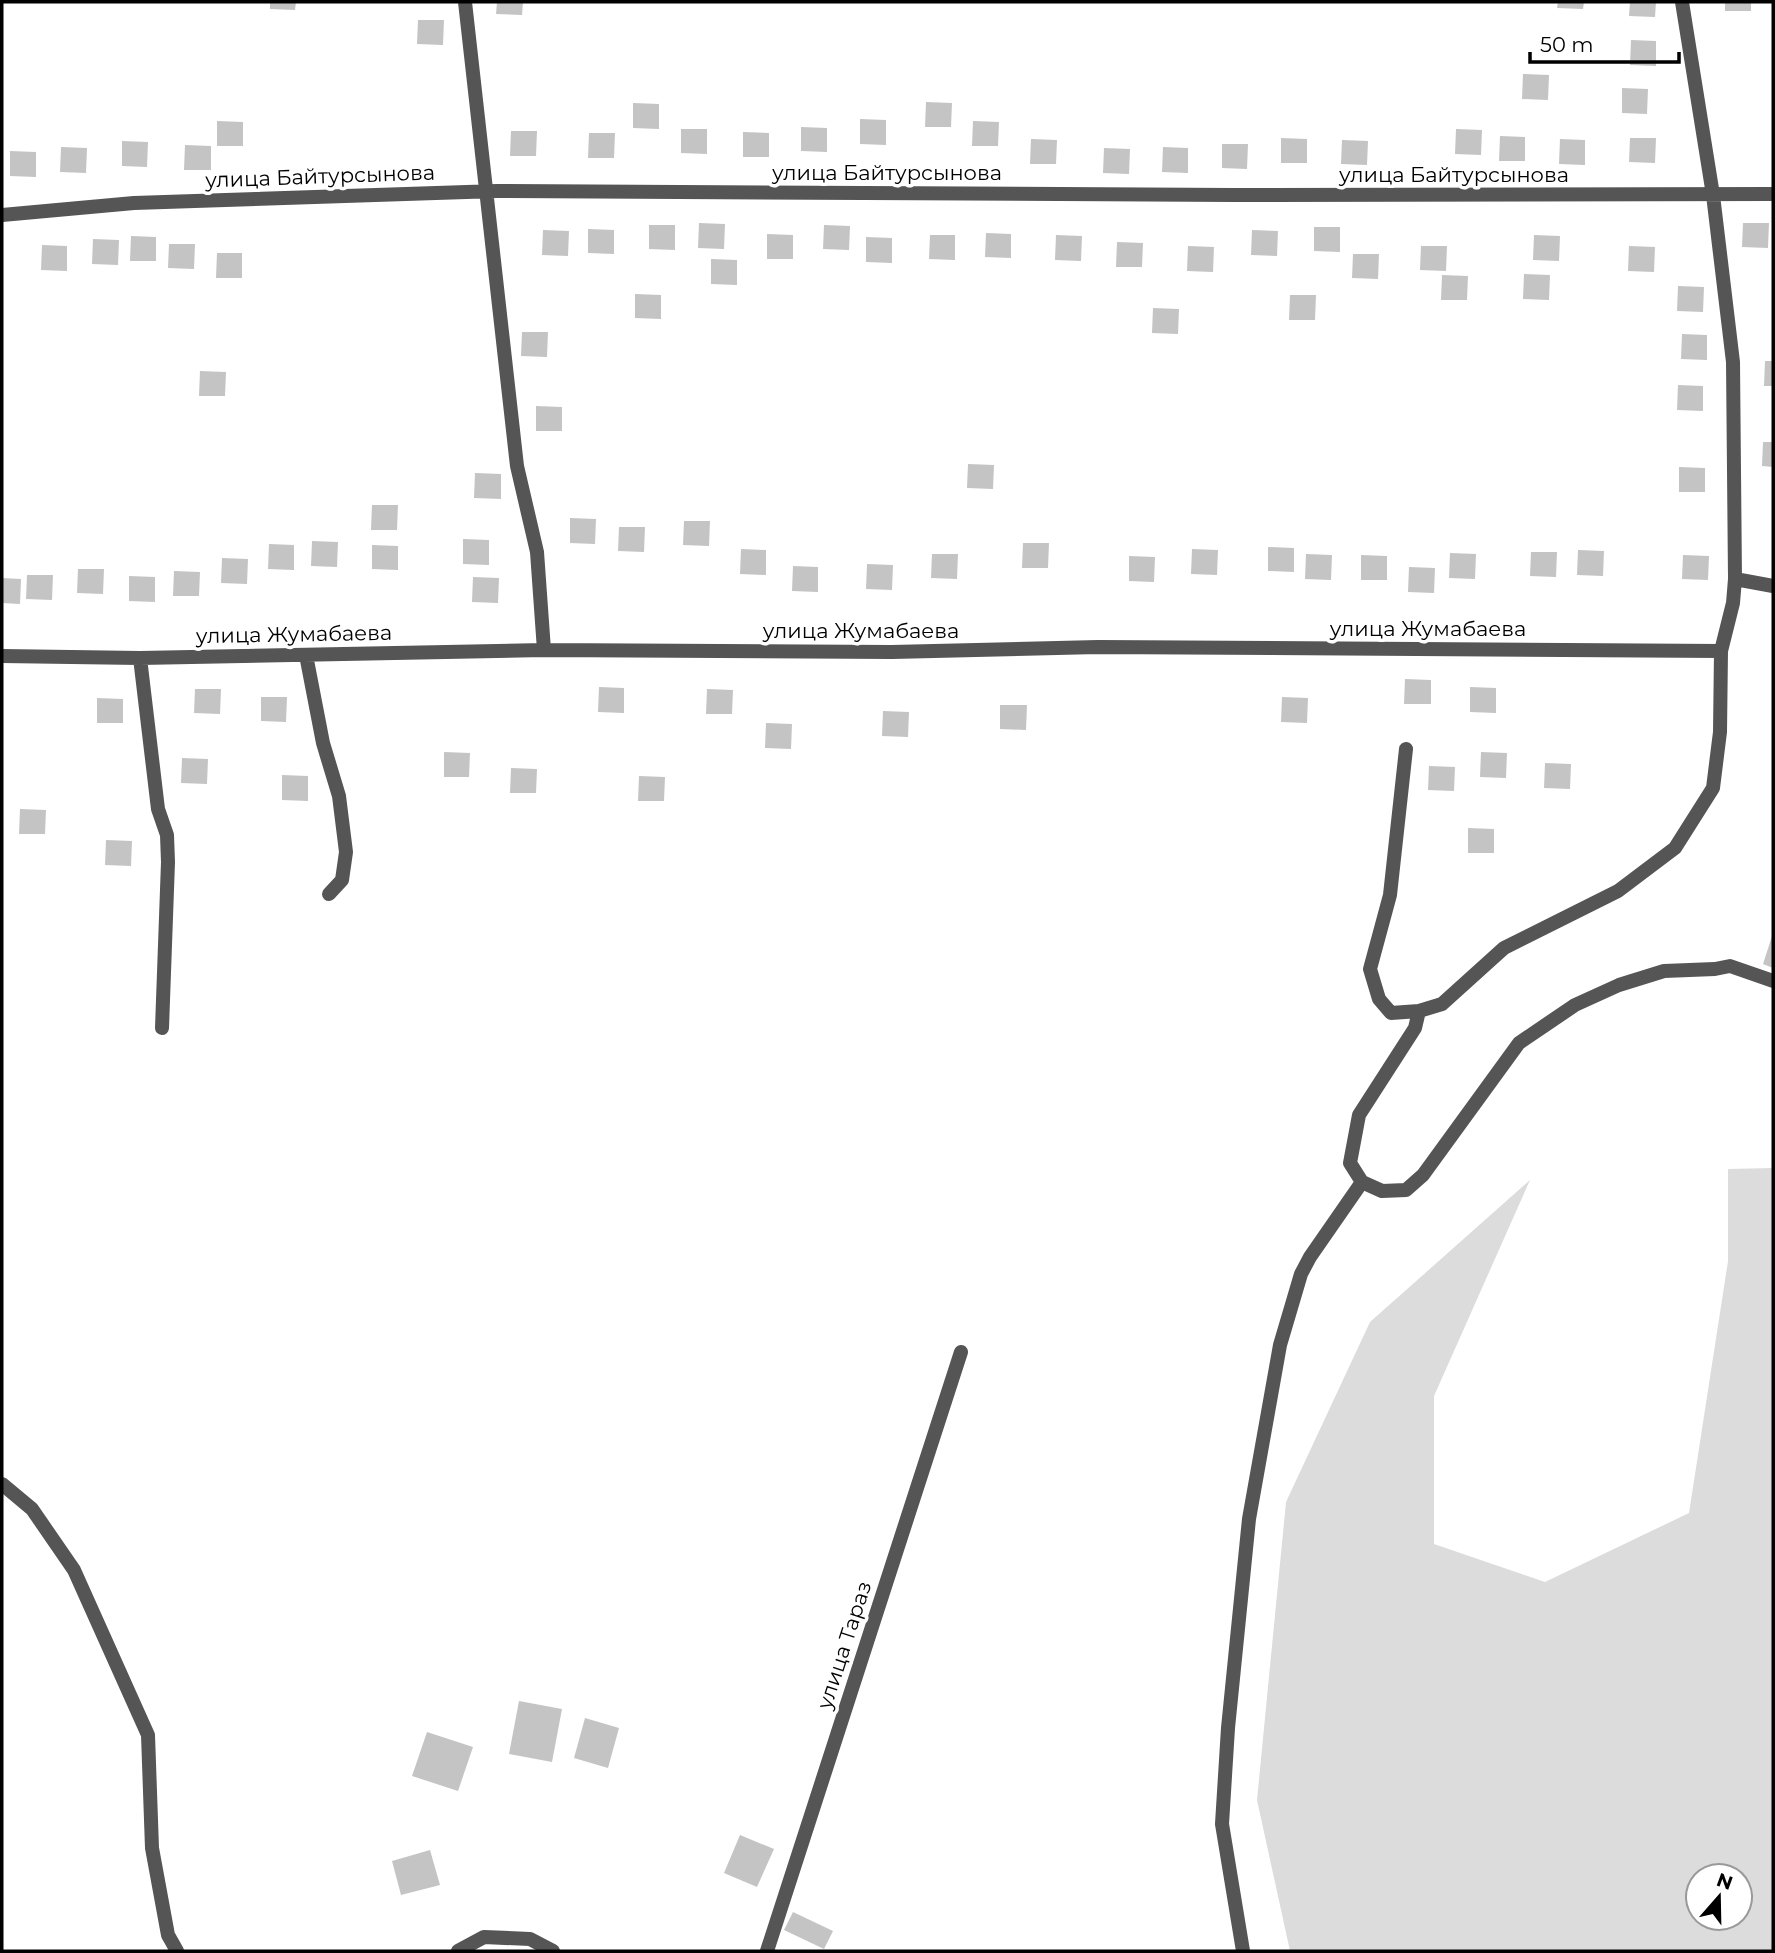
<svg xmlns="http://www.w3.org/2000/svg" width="1775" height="1953" font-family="Montserrat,sans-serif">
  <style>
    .green { fill: #dcdcdc; fill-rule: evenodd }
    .building { fill: #c4c4c4 }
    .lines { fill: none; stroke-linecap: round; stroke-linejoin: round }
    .minor { stroke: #555; stroke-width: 14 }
    .labels { text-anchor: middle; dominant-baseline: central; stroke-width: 7; stroke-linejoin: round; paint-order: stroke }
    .street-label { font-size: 21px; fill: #000; stroke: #fff }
  </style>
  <rect width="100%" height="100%" fill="#fff"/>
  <path class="green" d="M 1773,1168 L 1773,1951 L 1290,1951 L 1257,1800 L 1286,1502 L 1370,1322 L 1530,1180 L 1434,1396 L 1434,1544 L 1545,1582 L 1689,1513 L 1728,1261 L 1728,1169 ZM 1698,1876 L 1740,1876 L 1740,1918 L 1698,1918 Z"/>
  <path class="building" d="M 270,2 L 296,2 L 295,10 L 270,9 Z
    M 497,2 L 523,2 L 522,15 L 496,14 Z
    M 1558,2 L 1584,2 L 1583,9 L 1557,8 Z
    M 1630,2 L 1656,2 L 1655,17 L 1629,16 Z
    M 1725,2 L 1751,2 L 1751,11 L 1725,11 Z
    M 418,20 L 444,20 L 443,45 L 417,44 Z
    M 1631,40 L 1656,41 L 1656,66 L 1630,65 Z
    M 1523,74 L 1549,75 L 1548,100 L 1522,99 Z
    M 1622,88 L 1648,89 L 1647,114 L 1622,113 Z
    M 926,102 L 952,103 L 951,127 L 925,127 Z
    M 633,103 L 659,104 L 659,129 L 633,128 Z
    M 860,119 L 886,120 L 886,145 L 860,144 Z
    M 217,121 L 243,122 L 243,146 L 217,146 Z
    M 973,121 L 999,122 L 998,146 L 972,146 Z
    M 801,127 L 827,128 L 827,152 L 801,151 Z
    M 681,129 L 707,129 L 707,154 L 681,153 Z
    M 1456,129 L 1482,130 L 1481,155 L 1455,154 Z
    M 511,131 L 537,131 L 536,156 L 510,156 Z
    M 743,132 L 769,133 L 769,157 L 743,157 Z
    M 589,133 L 615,133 L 614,158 L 588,158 Z
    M 1500,136 L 1525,137 L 1525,161 L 1499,161 Z
    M 1281,138 L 1307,139 L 1307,163 L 1281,163 Z
    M 1630,138 L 1656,138 L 1655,163 L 1629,162 Z
    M 1031,139 L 1057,140 L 1056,164 L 1030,164 Z
    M 1560,139 L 1585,140 L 1585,165 L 1559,164 Z
    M 1342,140 L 1368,141 L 1367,165 L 1341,164 Z
    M 122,141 L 148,142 L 147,167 L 122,166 Z
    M 1222,144 L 1248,144 L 1247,169 L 1222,168 Z
    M 185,145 L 211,146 L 211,170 L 184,170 Z
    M 61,147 L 87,148 L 86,173 L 60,172 Z
    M 1163,147 L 1188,148 L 1188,173 L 1162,172 Z
    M 1104,148 L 1130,149 L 1129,174 L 1103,173 Z
    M 10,151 L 36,152 L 36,177 L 10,176 Z
    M 699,223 L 725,224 L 724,249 L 698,248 Z
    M 1743,223 L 1769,223 L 1768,248 L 1742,247 Z
    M 649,225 L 675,225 L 675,250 L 649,249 Z
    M 824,225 L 850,226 L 849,250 L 823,249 Z
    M 1314,227 L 1340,227 L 1340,252 L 1314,251 Z
    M 588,229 L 614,230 L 614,254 L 588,253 Z
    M 543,230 L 569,231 L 568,256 L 542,255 Z
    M 1252,230 L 1278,231 L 1277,256 L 1251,255 Z
    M 986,233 L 1011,234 L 1011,258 L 985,257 Z
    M 767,234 L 793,235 L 793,259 L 767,259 Z
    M 930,235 L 955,235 L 955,260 L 929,259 Z
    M 1056,235 L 1082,236 L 1081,261 L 1055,260 Z
    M 1534,235 L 1560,236 L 1559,261 L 1533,260 Z
    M 131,236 L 156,237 L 156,261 L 130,261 Z
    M 866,237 L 892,238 L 892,263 L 866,262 Z
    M 93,239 L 119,240 L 118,265 L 92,264 Z
    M 1117,242 L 1143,243 L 1142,267 L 1116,267 Z
    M 169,244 L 195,244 L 194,269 L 168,268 Z
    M 42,245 L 67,246 L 67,271 L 41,270 Z
    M 1188,246 L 1214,247 L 1213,272 L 1187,271 Z
    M 1421,246 L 1447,246 L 1446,271 L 1420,270 Z
    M 1629,246 L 1655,247 L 1654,272 L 1628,271 Z
    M 217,253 L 242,253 L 242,278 L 216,278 Z
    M 1353,254 L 1379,254 L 1378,279 L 1352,278 Z
    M 711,259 L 737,260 L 737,285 L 711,284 Z
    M 1524,274 L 1550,275 L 1549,300 L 1523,299 Z
    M 1442,275 L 1468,276 L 1467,300 L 1441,300 Z
    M 1678,286 L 1704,287 L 1703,312 L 1677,311 Z
    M 635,294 L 661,295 L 661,319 L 635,318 Z
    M 1290,295 L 1316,295 L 1315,320 L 1289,320 Z
    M 1153,308 L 1179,309 L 1178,334 L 1152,333 Z
    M 522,332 L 548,332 L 547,357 L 521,356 Z
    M 1682,334 L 1707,335 L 1707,360 L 1681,359 Z
    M 1765,361 L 1773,361 L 1773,386 L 1764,386 Z
    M 200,371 L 226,372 L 225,396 L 199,396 Z
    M 1678,385 L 1703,386 L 1703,411 L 1677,410 Z
    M 536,406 L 562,407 L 562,431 L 536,431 Z
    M 1763,442 L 1773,442 L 1773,467 L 1762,466 Z
    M 968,464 L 994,465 L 993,489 L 967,488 Z
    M 1679,467 L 1705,468 L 1705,492 L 1679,492 Z
    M 475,473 L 501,474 L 501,499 L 474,498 Z
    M 372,505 L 398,505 L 397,530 L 371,530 Z
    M 570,518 L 596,519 L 595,544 L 570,543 Z
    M 684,521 L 710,521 L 709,546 L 683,545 Z
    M 619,527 L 645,527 L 644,552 L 618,551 Z
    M 463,539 L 489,540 L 489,565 L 463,564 Z
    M 312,541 L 338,542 L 337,567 L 311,566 Z
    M 1023,543 L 1049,543 L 1048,568 L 1022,568 Z
    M 269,544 L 294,545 L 294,570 L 268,569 Z
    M 372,545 L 398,546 L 398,570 L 372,569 Z
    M 1268,547 L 1294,548 L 1294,572 L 1268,571 Z
    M 741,549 L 766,550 L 766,575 L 740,574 Z
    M 1192,549 L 1218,550 L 1217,575 L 1191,574 Z
    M 1578,550 L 1604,551 L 1603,576 L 1577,575 Z
    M 1531,552 L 1557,552 L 1556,577 L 1530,576 Z
    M 1450,553 L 1476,554 L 1475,579 L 1449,578 Z
    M 932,554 L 958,554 L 957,579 L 931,578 Z
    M 1306,554 L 1332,555 L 1331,580 L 1305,579 Z
    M 1361,555 L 1387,556 L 1387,580 L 1361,580 Z
    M 1683,555 L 1709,556 L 1708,580 L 1682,579 Z
    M 1129,556 L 1155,557 L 1154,582 L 1129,581 Z
    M 222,558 L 248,559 L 247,584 L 221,583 Z
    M 867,564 L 893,565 L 892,590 L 866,589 Z
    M 793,566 L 818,567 L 818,592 L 792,591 Z
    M 1409,567 L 1435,568 L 1434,593 L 1408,592 Z
    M 78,569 L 104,569 L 103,594 L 77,593 Z
    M 174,571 L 200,572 L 199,596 L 173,596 Z
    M 27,575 L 53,575 L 52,600 L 26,599 Z
    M 129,576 L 155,577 L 155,602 L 129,601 Z
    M 473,577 L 499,578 L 498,603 L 472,602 Z
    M 2,578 L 21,579 L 20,604 L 2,603 Z
    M 1405,679 L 1431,680 L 1431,704 L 1404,704 Z
    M 599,687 L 624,688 L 624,713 L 598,712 Z
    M 1470,687 L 1496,688 L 1496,713 L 1470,712 Z
    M 195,689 L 221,689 L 220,714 L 194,713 Z
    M 707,689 L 733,690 L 732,714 L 706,714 Z
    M 261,697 L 287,697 L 286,722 L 261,721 Z
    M 1282,697 L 1308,698 L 1307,723 L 1281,722 Z
    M 97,698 L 123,699 L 123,723 L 97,723 Z
    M 1000,705 L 1027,705 L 1026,730 L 1000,729 Z
    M 883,711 L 909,712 L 908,737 L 882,736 Z
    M 766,723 L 792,724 L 791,749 L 765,748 Z
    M 444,752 L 470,753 L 469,777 L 444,777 Z
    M 1481,752 L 1507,753 L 1506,778 L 1480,777 Z
    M 182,758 L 208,759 L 207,784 L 181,783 Z
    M 1545,763 L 1571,764 L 1570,789 L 1544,788 Z
    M 1429,766 L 1455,767 L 1454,791 L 1428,790 Z
    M 511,768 L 537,769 L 536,793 L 510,793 Z
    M 282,775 L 308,776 L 308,801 L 282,800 Z
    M 639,776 L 665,777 L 664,801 L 638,801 Z
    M 20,809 L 46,810 L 45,834 L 19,834 Z
    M 1468,828 L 1494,829 L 1494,853 L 1468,853 Z
    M 106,840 L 132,841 L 131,866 L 105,865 Z
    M 1773,933 L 1773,968 L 1763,964 Z
    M 519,1701 L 562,1709 L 552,1762 L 509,1754 Z
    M 585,1718 L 619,1728 L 608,1768 L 574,1758 Z
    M 427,1732 L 473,1747 L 458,1791 L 412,1776 Z
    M 740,1835 L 774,1849 L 757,1887 L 724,1873 Z
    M 430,1850 L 440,1885 L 401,1895 L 392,1861 Z
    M 793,1912 L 833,1931 L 824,1949 L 784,1930 Z"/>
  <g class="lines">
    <path class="minor" d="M 465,2 L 517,466 L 537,552 L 544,650
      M 2,215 L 134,203 L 497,191 L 1233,195 L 1773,194
      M 1735,579 L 1773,586
      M 306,655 L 323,743 L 339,796 L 346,852 L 342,880 L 329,894
      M 2,656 L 140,658 L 544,650 L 892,652 L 1098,647 L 1721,651
      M 140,658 L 158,809 L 167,835 L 168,862 L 162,1028
      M 1406,749 L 1390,895 L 1370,969 L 1379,999 L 1391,1013 L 1419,1011 L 1442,1004 L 1504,948 L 1618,891 L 1675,848 L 1713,788 L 1720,732 L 1721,651 L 1733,603 L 1735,579 L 1733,362 L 1713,195 L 1682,2
      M 1419,1011 L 1415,1028 L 1359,1115 L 1350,1163 L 1362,1182 L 1382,1191 L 1406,1190 L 1423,1175 L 1519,1043 L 1575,1005 L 1619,985 L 1664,971 L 1715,969 L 1730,966 L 1773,981
      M 2,1484 L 32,1509 L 74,1570 L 148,1735 L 152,1848 L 168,1935 L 177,1951
      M 458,1951 L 484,1937 L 530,1939 L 553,1951
      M 767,1951 L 961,1352
      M 1243,1951 L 1222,1824 L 1228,1728 L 1249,1519 L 1280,1345 L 1301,1274 L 1310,1257 L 1362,1182"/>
  </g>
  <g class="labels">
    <g class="street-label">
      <text x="887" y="172">улица Байтурсынова</text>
      <text x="1454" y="174">улица Байтурсынова</text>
      <text transform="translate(320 176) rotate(-2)">улица Байтурсынова</text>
      <text x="1428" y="628">улица Жумабаева</text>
      <text x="861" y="630">улица Жумабаева</text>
      <text transform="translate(294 634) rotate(-1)">улица Жумабаева</text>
      <text transform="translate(844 1645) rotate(-72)">улица Тараз</text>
    </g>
  </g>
  <rect width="1775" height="1953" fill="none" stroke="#000000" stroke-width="7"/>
  <g transform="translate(1719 1897) rotate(20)"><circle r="33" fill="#ffffff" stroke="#999999" stroke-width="2"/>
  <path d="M0-5L12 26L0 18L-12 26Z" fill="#000000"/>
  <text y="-10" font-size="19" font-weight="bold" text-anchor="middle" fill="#000000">N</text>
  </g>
  <path d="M1530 52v10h149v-10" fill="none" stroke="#000000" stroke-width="3.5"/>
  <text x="1540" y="52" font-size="21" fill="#000000" stroke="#ffffff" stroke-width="5" paint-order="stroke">50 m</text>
</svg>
